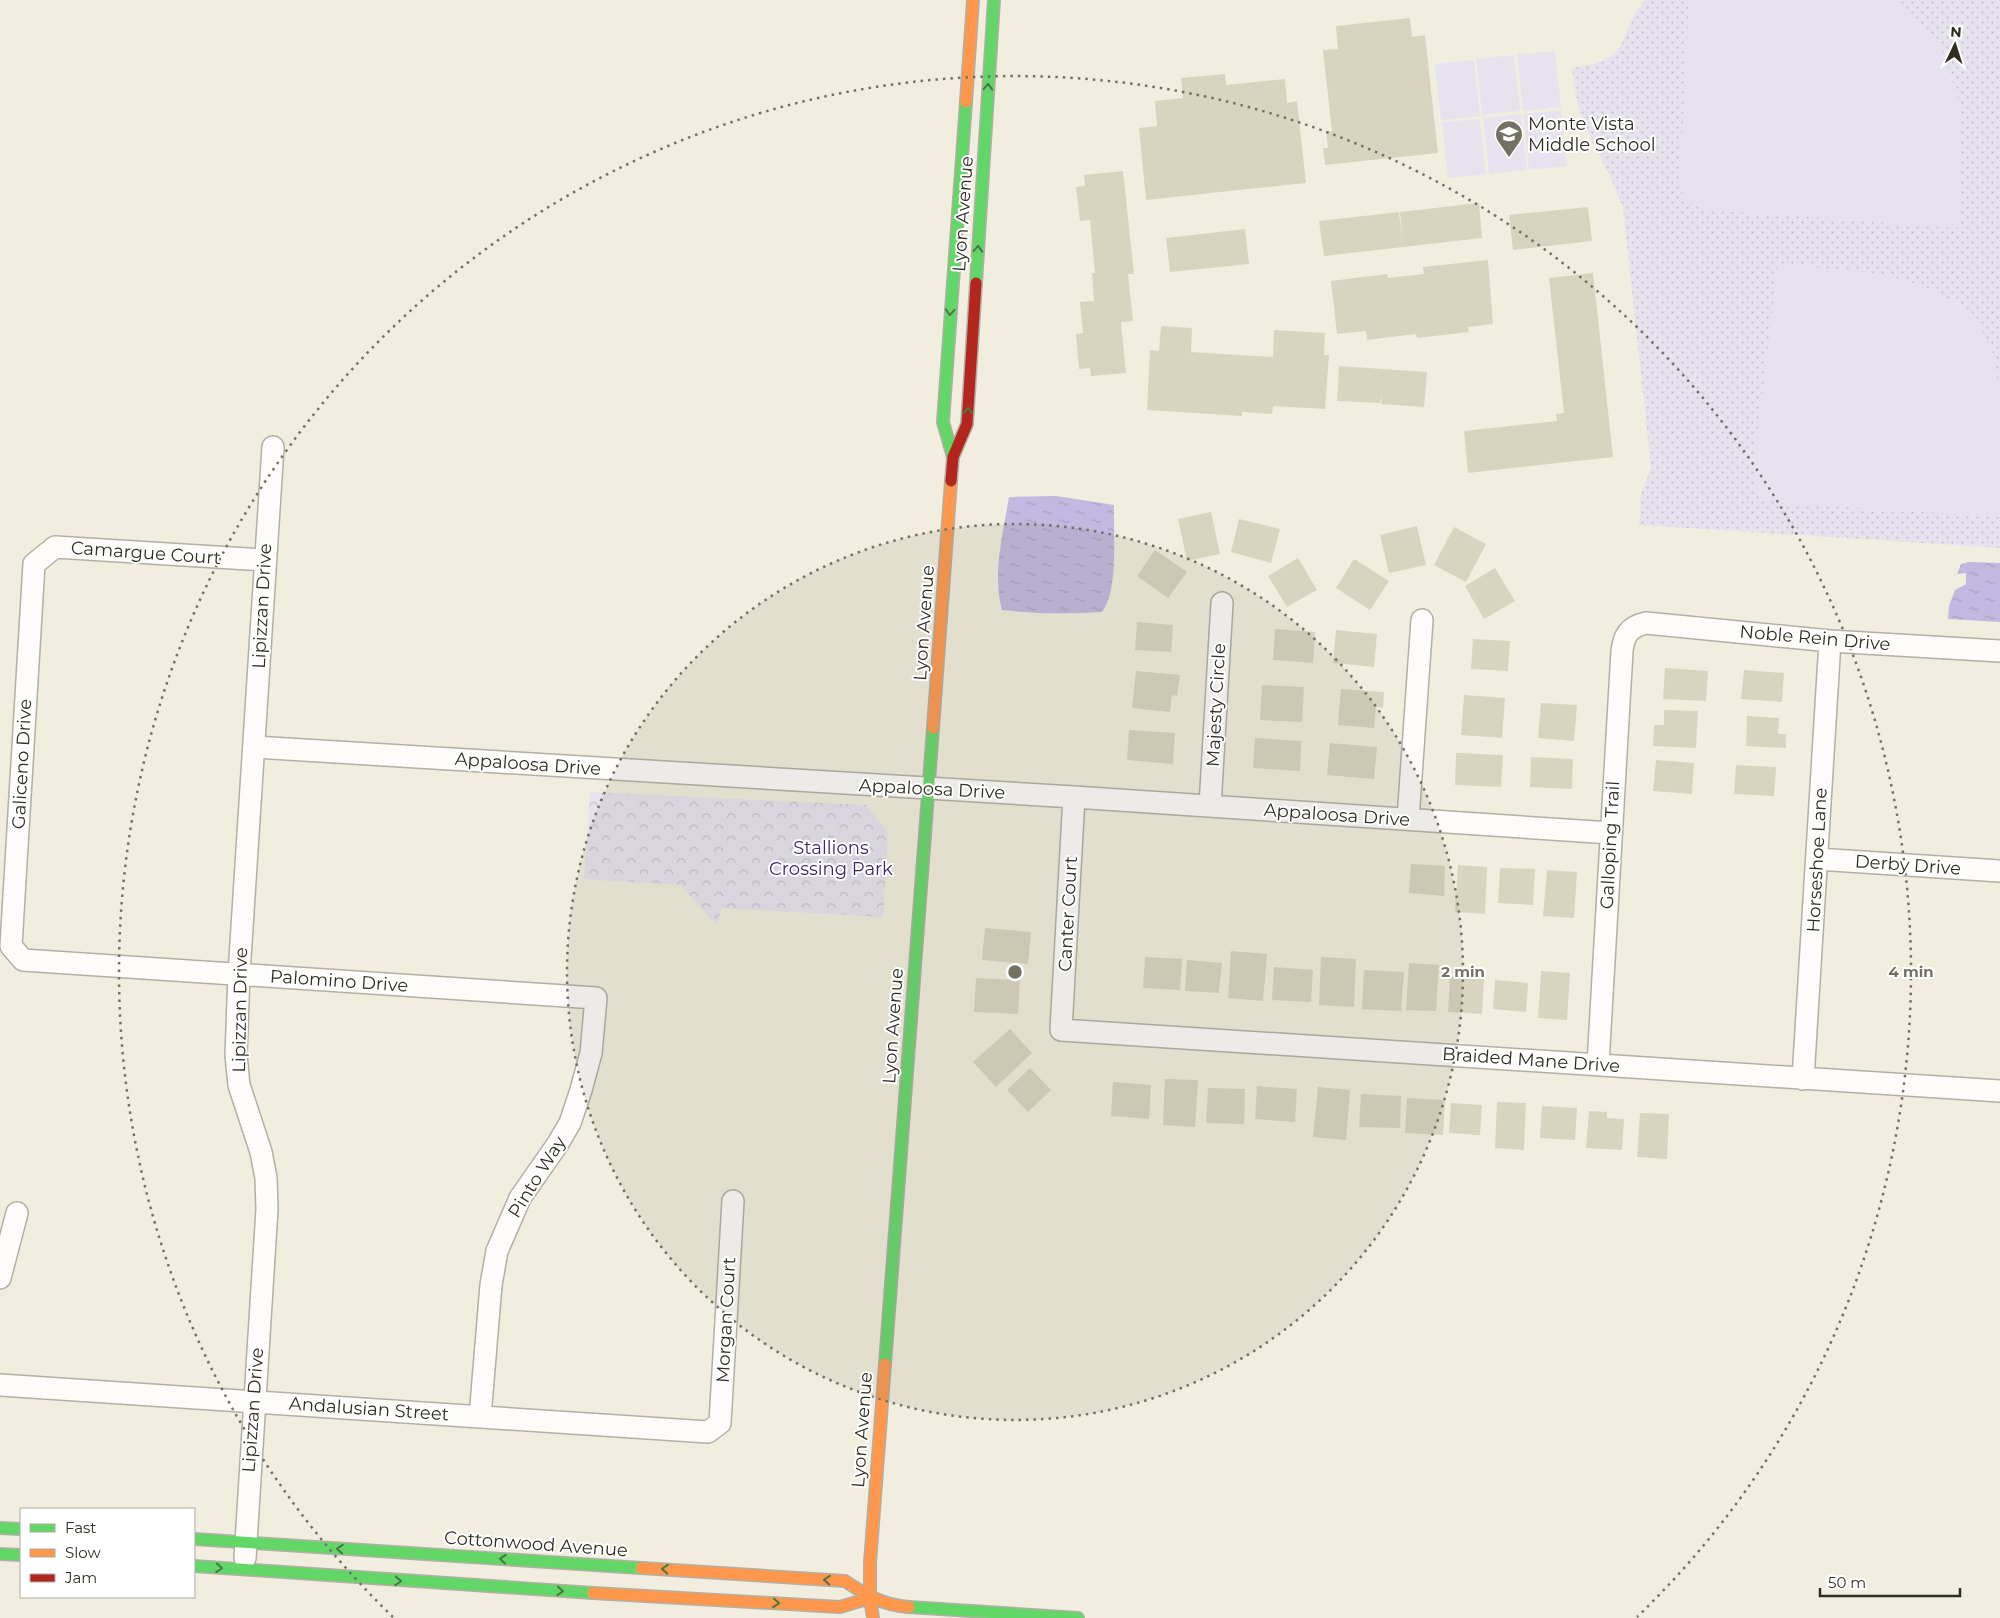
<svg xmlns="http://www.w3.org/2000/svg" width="2000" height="1618" font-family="Montserrat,sans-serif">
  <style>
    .grass { fill: url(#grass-dots) }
    .park { fill: url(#park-crowns) }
    .pitch { fill: #e7e3ee }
    .water { fill: url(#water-ripples) }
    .building { fill: #d9d4c0 }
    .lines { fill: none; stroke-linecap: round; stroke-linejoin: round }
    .street-casing { stroke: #b2afa4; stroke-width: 24 }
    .fast-casing { stroke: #b2afa4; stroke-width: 14 }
    .slow-casing { stroke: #b2afa4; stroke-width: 14 }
    .jam-casing { stroke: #b2afa4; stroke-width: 14 }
    .street { stroke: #fdfcfa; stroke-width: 21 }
    .fast { stroke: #63d668; stroke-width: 11 }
    .slow { stroke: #ff974d; stroke-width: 11 }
    .jam { stroke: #b3261e; stroke-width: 11 }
    .oneway { stroke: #467942 }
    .ring { fill: none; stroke: #737164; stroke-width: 2.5; stroke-dasharray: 2.5 5 }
    .labels { text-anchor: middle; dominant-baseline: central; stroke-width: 4; stroke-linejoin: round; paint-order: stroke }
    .poi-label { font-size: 18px; fill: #2f2d22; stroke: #fff; text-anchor: start }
    .street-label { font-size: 18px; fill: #2f2d22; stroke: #fff }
    .park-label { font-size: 18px; fill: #3c276f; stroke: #fff }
    .centre { fill: #737164; stroke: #fff; stroke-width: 2.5 }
    .ring-label { font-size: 15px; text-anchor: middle; font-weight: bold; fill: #737164; stroke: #fff; stroke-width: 4; stroke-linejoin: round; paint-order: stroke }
  </style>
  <defs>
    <pattern id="grass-dots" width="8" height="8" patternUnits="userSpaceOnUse" patternTransform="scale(1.25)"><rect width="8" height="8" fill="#e7e3ee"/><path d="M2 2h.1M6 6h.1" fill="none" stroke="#c6c3cc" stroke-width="1.8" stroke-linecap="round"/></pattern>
    <pattern id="park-crowns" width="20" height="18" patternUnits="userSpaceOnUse" patternTransform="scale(1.25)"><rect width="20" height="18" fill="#e7e3ee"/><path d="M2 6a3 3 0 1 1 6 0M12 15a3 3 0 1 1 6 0" fill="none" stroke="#c6c3cc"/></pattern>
    <pattern id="water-ripples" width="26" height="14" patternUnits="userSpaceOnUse" patternTransform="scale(1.25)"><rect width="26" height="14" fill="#c2b9e0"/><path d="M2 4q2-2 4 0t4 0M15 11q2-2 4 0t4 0" fill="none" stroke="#a79fc0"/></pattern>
  </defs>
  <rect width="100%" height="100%" fill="#f2eedf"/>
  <path class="grass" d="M 1645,0 L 2000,0 L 2000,548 L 1639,525 L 1641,494 L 1651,468 L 1623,208 C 1612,176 1593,148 1582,117 C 1576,101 1574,84 1572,68 C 1635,60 1614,39 1645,0 Z"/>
  <path class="park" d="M 590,792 L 866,805 L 888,832 L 883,917 L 721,908 L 718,926 L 680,885 L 584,879 Z"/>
  <path class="pitch" d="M 1689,0 L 1893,0 L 1904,7 L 1942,50 L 1961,107 L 1961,228 L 1706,210 C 1689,203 1681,199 1680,180 Z
    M 1555,51 L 1561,107 L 1523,111 L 1517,54 Z
    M 1514,55 L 1520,111 L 1482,115 L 1476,59 Z
    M 1474,60 L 1480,116 L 1441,120 L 1435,64 Z
    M 1561,110 L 1567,166 L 1529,170 L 1523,114 Z
    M 1521,114 L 1527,170 L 1489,174 L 1483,118 Z
    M 1480,119 L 1486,174 L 1448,178 L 1442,122 Z
    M 1778,264 L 1883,274 L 1931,289 L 1972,313 L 1994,355 L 2000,395 L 1999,517 L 1782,503 L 1766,499 L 1754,489 L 1754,463 Z"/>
  <path class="water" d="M 1056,496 L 1114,505 C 1113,533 1119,590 1102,612 C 1069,614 1036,614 1002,610 C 992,575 1003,533 1009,497 Z
    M 1969,562 L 2000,563 L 2000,622 L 1948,619 L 1949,606 L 1955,590 L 1966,584 L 1966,573 L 1957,574 L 1961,564 Z"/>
  <path class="building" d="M 1410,18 L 1412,37 L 1425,35 L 1438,153 L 1325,165 L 1323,148 L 1328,148 L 1326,132 L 1332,131 L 1323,50 L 1338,49 L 1336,26 Z
    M 1225,74 L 1226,85 L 1285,79 L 1287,103 L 1297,101 L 1306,183 L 1146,200 L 1139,128 L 1157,126 L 1155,101 L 1183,98 L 1181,78 Z
    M 1123,171 L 1134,274 L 1128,274 L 1133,321 L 1121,322 L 1126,373 L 1091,376 L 1090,368 L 1079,369 L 1076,334 L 1083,333 L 1080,302 L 1094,301 L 1092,273 L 1095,273 L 1090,220 L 1080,221 L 1076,187 L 1085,186 L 1084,175 Z
    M 1479,203 L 1482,238 L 1403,247 L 1400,212 Z
    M 1588,207 L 1592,241 L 1513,250 L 1509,215 Z
    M 1399,212 L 1403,247 L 1324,256 L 1319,221 Z
    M 1245,229 L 1249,264 L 1170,272 L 1166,238 Z
    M 1488,260 L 1493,324 L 1468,327 L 1469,332 L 1417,338 L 1416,334 L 1367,340 L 1366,331 L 1337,334 L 1331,281 L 1387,274 L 1388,278 L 1424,274 L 1423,267 Z
    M 1593,273 L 1613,457 L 1468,473 L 1464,431 L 1557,421 L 1556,414 L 1564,413 L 1549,278 Z
    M 1161,326 L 1192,328 L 1191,352 L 1273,357 L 1274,330 L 1325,333 L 1324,355 L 1329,355 L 1325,409 L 1273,406 L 1272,414 L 1242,412 L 1242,416 L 1147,410 L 1150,350 L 1159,351 Z
    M 1339,366 L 1427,372 L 1424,407 L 1381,404 L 1382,395 L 1380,403 L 1337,401 Z
    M 1211,512 L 1220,554 L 1187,561 L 1178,519 Z
    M 1239,519 L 1280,529 L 1271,563 L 1231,552 Z
    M 1417,526 L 1426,565 L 1389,573 L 1380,535 Z
    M 1454,527 L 1486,544 L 1466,582 L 1434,565 Z
    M 1155,550 L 1187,572 L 1168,598 L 1137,576 Z
    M 1298,558 L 1317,590 L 1287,607 L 1268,576 Z
    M 1354,559 L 1389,581 L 1370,610 L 1336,588 Z
    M 1495,568 L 1515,601 L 1484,619 L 1465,586 Z
    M 1137,622 L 1173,625 L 1171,652 L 1135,650 Z
    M 1275,629 L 1315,632 L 1313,663 L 1273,660 Z
    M 1336,630 L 1377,634 L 1374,667 L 1333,663 Z
    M 1473,639 L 1510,641 L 1508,671 L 1471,669 Z
    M 1665,668 L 1708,671 L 1706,701 L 1663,699 Z
    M 1744,670 L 1784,673 L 1782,702 L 1741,699 Z
    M 1136,671 L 1180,675 L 1177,696 L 1172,695 L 1170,712 L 1132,708 Z
    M 1262,685 L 1304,687 L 1302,722 L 1260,720 Z
    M 1341,689 L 1384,692 L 1383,708 L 1376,707 L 1374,728 L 1338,725 Z
    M 1464,695 L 1505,698 L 1502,738 L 1461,735 Z
    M 1541,703 L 1577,705 L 1574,741 L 1538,738 Z
    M 1664,710 L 1698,711 L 1696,748 L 1653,746 L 1654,725 L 1664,725 Z
    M 1747,716 L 1779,718 L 1778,734 L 1786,734 L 1786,748 L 1746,746 Z
    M 1129,730 L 1175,733 L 1173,764 L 1127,760 Z
    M 1255,738 L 1301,741 L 1300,771 L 1253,768 Z
    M 1330,743 L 1377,747 L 1374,779 L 1327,775 Z
    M 1456,753 L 1503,755 L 1501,787 L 1455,785 Z
    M 1531,757 L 1573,759 L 1572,789 L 1530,787 Z
    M 1656,760 L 1694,763 L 1692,794 L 1653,791 Z
    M 1736,765 L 1776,767 L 1774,796 L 1734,794 Z
    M 1411,864 L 1445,866 L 1444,896 L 1409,893 Z
    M 1458,865 L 1487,867 L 1485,914 L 1455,912 Z
    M 1500,868 L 1535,869 L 1533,905 L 1498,903 Z
    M 1547,870 L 1577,872 L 1574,918 L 1543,916 Z
    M 985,928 L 1031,932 L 1028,964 L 982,960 Z
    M 1231,951 L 1267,954 L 1263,1001 L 1228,998 Z
    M 1145,957 L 1182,959 L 1180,990 L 1143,988 Z
    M 1321,957 L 1356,959 L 1354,1007 L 1319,1005 Z
    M 1187,960 L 1222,963 L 1219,993 L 1185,991 Z
    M 1409,963 L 1439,965 L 1436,1011 L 1406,1010 Z
    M 1274,967 L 1313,970 L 1311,1002 L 1272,1000 Z
    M 1364,970 L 1404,972 L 1401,1011 L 1362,1009 Z
    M 1541,971 L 1570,973 L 1567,1020 L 1538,1018 Z
    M 1450,977 L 1484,979 L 1482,1014 L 1448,1012 Z
    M 976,978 L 1020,980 L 1018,1014 L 974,1012 Z
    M 1495,980 L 1528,983 L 1526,1012 L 1493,1009 Z
    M 1010,1029 L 1032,1053 L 996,1087 L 973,1062 Z
    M 1030,1068 L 1051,1090 L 1028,1112 L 1007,1090 Z
    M 1165,1079 L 1198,1080 L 1195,1127 L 1163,1125 Z
    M 1113,1082 L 1151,1085 L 1149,1119 L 1111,1116 Z
    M 1257,1086 L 1297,1089 L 1295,1122 L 1255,1119 Z
    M 1318,1087 L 1350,1090 L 1346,1140 L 1313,1137 Z
    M 1208,1088 L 1245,1089 L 1244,1124 L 1206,1123 Z
    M 1361,1094 L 1401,1096 L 1400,1128 L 1359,1127 Z
    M 1407,1098 L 1445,1100 L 1443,1135 L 1405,1133 Z
    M 1497,1102 L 1526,1103 L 1524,1150 L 1495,1148 Z
    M 1451,1103 L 1482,1105 L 1480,1135 L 1449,1133 Z
    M 1542,1106 L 1577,1108 L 1575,1140 L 1540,1138 Z
    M 1589,1111 L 1607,1112 L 1607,1118 L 1624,1119 L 1622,1150 L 1586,1148 Z
    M 1640,1113 L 1669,1114 L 1667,1159 L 1637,1157 Z"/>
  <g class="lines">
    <g class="street-casing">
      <path id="street" d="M 265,560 L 55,547 L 34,564 L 11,946 L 23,960 L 596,998 L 591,1053 L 581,1090 L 570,1123 L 557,1145 L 520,1198 L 497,1251 L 491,1285 L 480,1417
        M 254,747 L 1074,797 L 1611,833
        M 1074,797 L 1061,1030 L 2000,1091
        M 1210,806 L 1222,603
        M 1408,819 L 1422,620
        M 1817,859 L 2000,871
        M 1598,1064 L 1622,651 C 1624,635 1629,627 1646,623 L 1830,641 L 2000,651
        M 1803,1079 L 1830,641
        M 0,1278 L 17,1213
        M 0,1385 L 708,1432 L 720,1423 L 733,1201
        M 245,1558 L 267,1209 L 266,1178 L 261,1152 L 239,1085 L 236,1055 L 239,974 L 273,447"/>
    </g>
    <g class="fast-casing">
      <path id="fast" d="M 976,283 L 994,0
        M 953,457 L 943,422 L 966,102
        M 885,1364 L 933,728
        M 0,1528 L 21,1529
        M 194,1539 L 641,1568
        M 0,1554 L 21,1555
        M 194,1566 L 593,1593
        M 909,1607 L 1078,1618"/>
    </g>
    <g class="slow-casing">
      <path id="slow" d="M 966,102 L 973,0
        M 933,728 L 951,481
        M 641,1568 L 845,1581 C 866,1595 882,1605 909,1607
        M 593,1593 L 840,1607 L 870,1598
        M 873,1618 L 870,1598 L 870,1563 L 885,1364"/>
    </g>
    <g class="jam-casing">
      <path id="jam" d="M 951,481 L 953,457 L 967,424 L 976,283"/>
    </g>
    <use href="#street" class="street"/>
    <use href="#fast" class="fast"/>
    <use href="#slow" class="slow"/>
    <use href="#jam" class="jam"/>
  </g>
  <defs><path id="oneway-chevron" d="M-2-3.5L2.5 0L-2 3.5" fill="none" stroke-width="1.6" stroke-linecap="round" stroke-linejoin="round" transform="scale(1.25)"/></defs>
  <g class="oneway">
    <use href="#oneway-chevron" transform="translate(988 87) rotate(-86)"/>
    <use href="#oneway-chevron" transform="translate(978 249) rotate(-86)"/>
    <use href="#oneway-chevron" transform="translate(950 312) rotate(94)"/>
    <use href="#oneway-chevron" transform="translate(968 411) rotate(-86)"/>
    <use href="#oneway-chevron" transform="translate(340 1549) rotate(-176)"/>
    <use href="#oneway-chevron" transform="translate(503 1559) rotate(-176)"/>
    <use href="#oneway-chevron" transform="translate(219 1568) rotate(4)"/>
    <use href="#oneway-chevron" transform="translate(665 1569) rotate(-176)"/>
    <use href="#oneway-chevron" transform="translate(827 1580) rotate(-176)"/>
    <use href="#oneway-chevron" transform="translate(398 1581) rotate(4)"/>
    <use href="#oneway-chevron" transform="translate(560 1591) rotate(3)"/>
    <use href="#oneway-chevron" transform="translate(776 1603) rotate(4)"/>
  </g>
  <circle cx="1015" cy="972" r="448" fill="#737164" fill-opacity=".12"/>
  <g class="ring">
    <circle cx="1015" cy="972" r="448"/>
    <path d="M393 1617A896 896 0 1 1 1637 1617"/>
  </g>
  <defs>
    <g id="school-pin" transform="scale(1.4375)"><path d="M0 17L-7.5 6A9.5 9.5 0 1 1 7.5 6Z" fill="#737164" stroke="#fff"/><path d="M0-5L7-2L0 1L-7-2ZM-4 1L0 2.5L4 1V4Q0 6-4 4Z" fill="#fff"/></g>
  </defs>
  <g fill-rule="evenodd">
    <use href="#school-pin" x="1509" y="134"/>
  </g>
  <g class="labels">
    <g class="poi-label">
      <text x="1528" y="124">Monte Vista<tspan x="1528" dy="21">Middle School</tspan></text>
    </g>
    <g class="street-label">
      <text transform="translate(963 214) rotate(-86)">Lyon Avenue</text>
      <text transform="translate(146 553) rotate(4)">Camargue Court</text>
      <text transform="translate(262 606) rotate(-87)">Lipizzan Drive</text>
      <text transform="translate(924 623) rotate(-86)">Lyon Avenue</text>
      <text transform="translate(1815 638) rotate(5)">Noble Rein Drive</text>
      <text transform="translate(1216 705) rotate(-87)">Majesty Circle</text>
      <text transform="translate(22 764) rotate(-87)">Galiceno Drive</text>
      <text transform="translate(528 764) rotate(4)">Appaloosa Drive</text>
      <text transform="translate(932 789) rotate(3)">Appaloosa Drive</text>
      <text transform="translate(1337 815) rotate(4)">Appaloosa Drive</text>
      <text transform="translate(1610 845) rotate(-87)">Galloping Trail</text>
      <text transform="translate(1817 860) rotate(-87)">Horseshoe Lane</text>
      <text transform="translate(1908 865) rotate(4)">Derby Drive</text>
      <text transform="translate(1068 914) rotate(-87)">Canter Court</text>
      <text transform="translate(339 981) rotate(4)">Palomino Drive</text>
      <text transform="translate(240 1010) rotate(-89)">Lipizzan Drive</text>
      <text transform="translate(893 1026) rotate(-86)">Lyon Avenue</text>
      <text transform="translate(1531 1060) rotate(4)">Braided Mane Drive</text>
      <text transform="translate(537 1177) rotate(-58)">Pinto Way</text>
      <text transform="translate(726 1320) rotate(-87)">Morgan Court</text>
      <text transform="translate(369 1409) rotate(4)">Andalusian Street</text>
      <text transform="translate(253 1410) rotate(-86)">Lipizzan Drive</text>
      <text transform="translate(862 1430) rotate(-86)">Lyon Avenue</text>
      <text transform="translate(536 1544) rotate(4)">Cottonwood Avenue</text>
    </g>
    <g class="park-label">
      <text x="831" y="848">Stallions<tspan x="831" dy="21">Crossing Park</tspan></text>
    </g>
  </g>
  <circle cx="1015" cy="972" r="8" class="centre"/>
  <g class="ring-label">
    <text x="1463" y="977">2 min</text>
    <text x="1911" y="977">4 min</text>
  </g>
  <rect x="20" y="1508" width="175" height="90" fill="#ffffff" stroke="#acaba7"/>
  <rect x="30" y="1524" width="25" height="8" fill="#63d668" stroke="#acaba7"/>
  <text x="65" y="1533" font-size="15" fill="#2f2d22">Fast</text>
  <rect x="30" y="1549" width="25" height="8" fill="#ff974d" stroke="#acaba7"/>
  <text x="65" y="1558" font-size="15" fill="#2f2d22">Slow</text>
  <rect x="30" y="1574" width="25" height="8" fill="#b3261e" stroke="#acaba7"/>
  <text x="65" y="1583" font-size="15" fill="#2f2d22">Jam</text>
  <g transform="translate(1955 45) rotate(4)" stroke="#ffffff" stroke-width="4" paint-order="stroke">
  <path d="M0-4L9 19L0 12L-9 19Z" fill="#2f2d22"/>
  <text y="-8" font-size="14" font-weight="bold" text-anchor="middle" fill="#2f2d22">N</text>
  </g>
  <path d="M1820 1588v8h140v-8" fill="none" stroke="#2f2d22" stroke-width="2.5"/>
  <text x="1828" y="1588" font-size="15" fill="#2f2d22" stroke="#ffffff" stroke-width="4" paint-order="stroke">50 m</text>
</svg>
